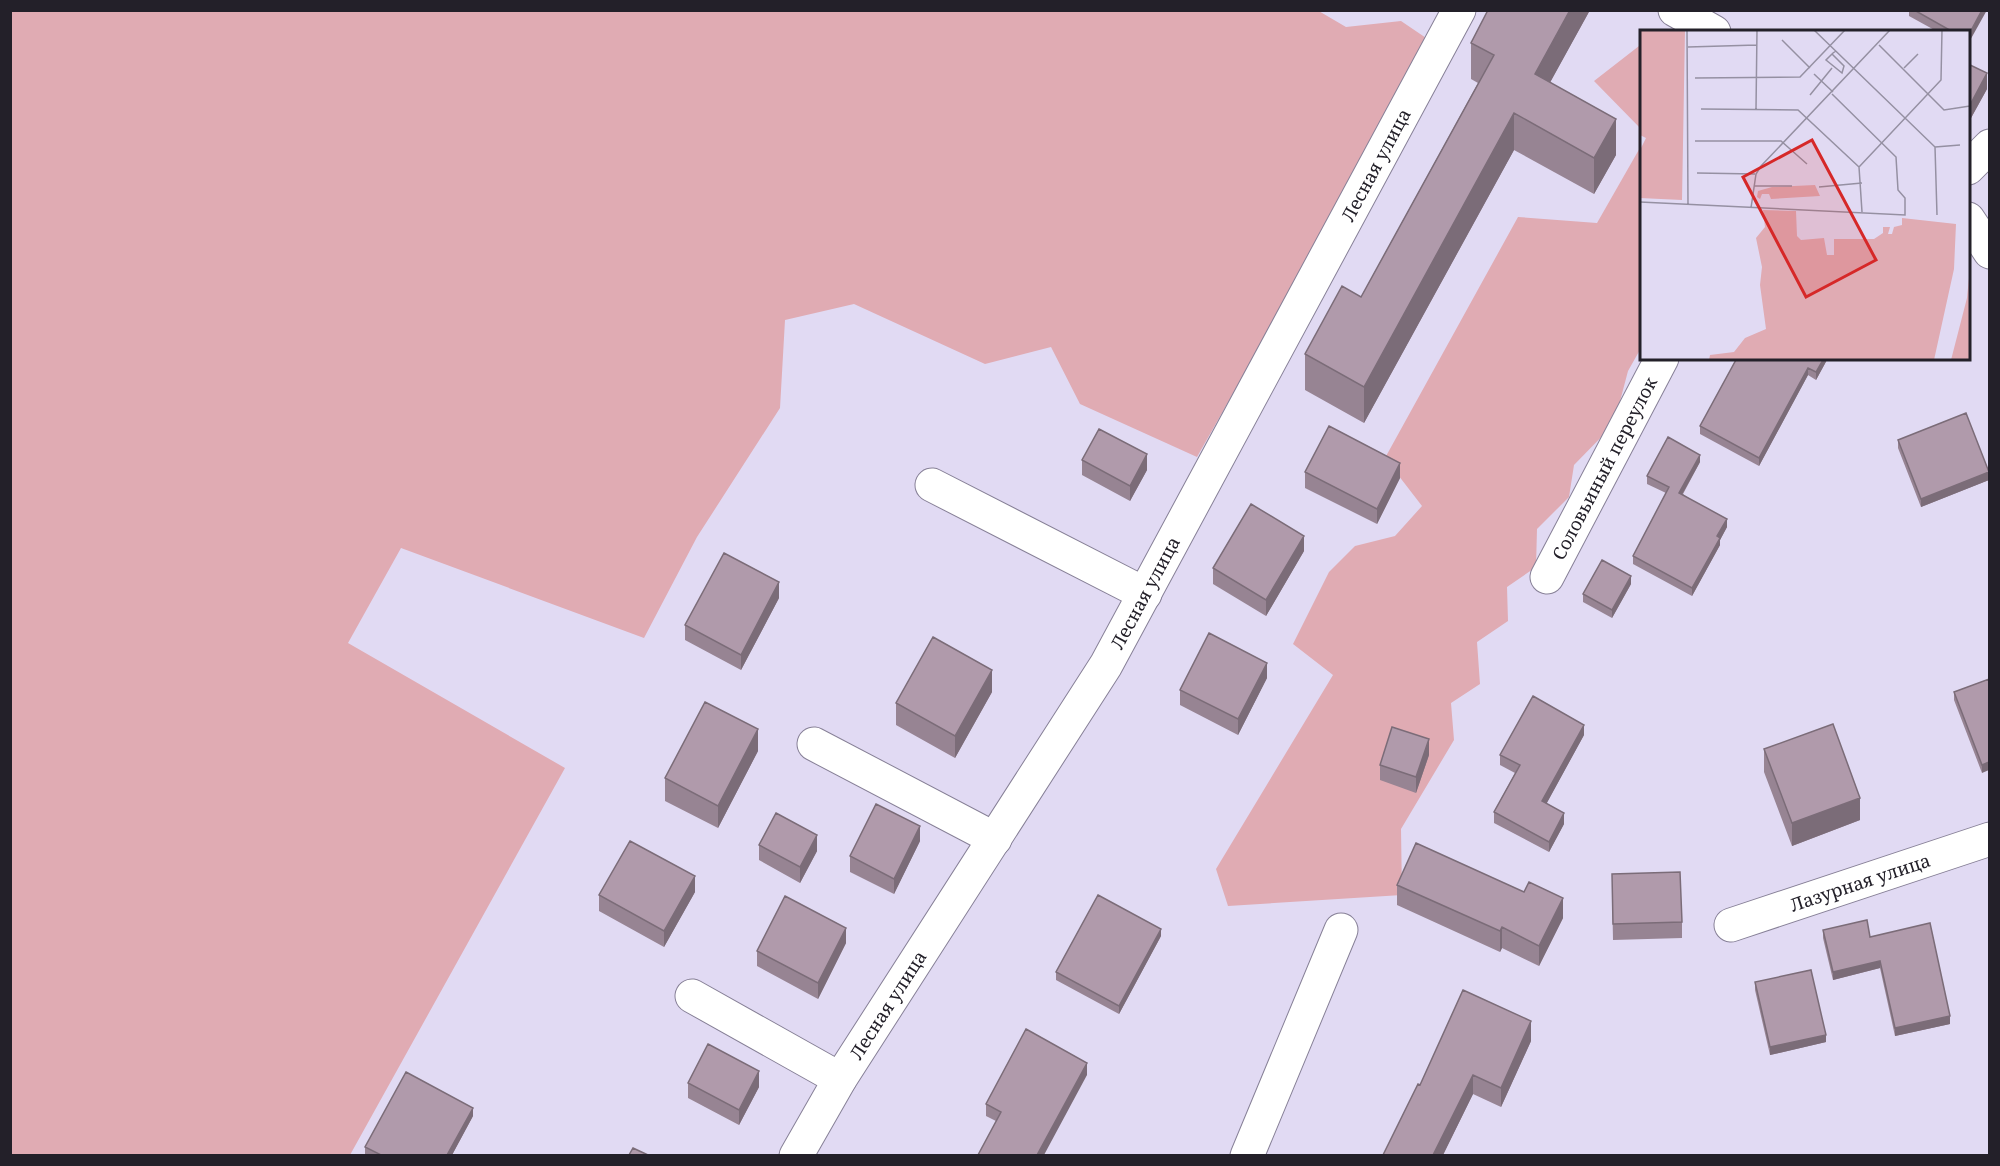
<svg xmlns="http://www.w3.org/2000/svg" width="2000" height="1166" font-family="'Noto Serif',serif">
  <style>
    .green { fill: #e0abb3 }
    .lines { fill: none; stroke-linecap: round; stroke-linejoin: round }
    .minor-casing { stroke: #878097; stroke-width: 35 }
    .minor { stroke: #fff; stroke-width: 33 }
    .wall { fill: #978493 }
    .shaded-wall { fill: #7b6c78 }
    .building { fill: #b09aab; stroke: #7b6c78; stroke-width: 1.5 }
    .labels { text-anchor: middle; dominant-baseline: central; stroke-width: 4.5; stroke-linejoin: round; paint-order: stroke }
    .street-label { font-size: 18px; fill: #232029; stroke: #fff }
    .inset-road { fill: none; stroke: #9590a2; stroke-width: 1.5 }
    .view { fill: #d62828; fill-opacity: 0.15; stroke: #d62828; stroke-width: 3 }
    .inset-edge { fill: none; stroke: #232029; stroke-width: 3 }
  </style>
  <rect width="100%" height="100%" fill="#e1daf3"/>
  <path class="green" d="M 1317,10 L 1346,27 L 1401,21 L 1432,42 L 1197,457 L 1080,404 L 1051,347 L 985,364 L 854,304 L 785,320 L 780,408 L 697,537 L 644,638 L 401,548 L 348,643 L 565,768 L 350,1155 L 11,1156 L 10,11 Z
    M 1639,46 L 1642,48 L 1641,129 L 1594,81 Z
    M 1641,146 L 1641,348 L 1628,371 L 1614,424 L 1574,465 L 1569,497 L 1537,529 L 1536,567 L 1507,587 L 1508,621 L 1477,642 L 1480,684 L 1451,703 L 1454,740 L 1401,829 L 1402,895 L 1228,906 L 1216,869 L 1333,675 L 1293,644 L 1329,572 L 1355,546 L 1395,536 L 1422,506 L 1385,458 L 1518,217 L 1597,223 Z"/>
  <g class="lines">
    <g class="minor-casing">
      <g id="minor">
        <path d="M 1675,10 L 1714,32"/>
        <path d="M 1968,168 L 1990,146"/>
        <path d="M 1968,219 L 1990,252"/>
        <path d="M 932,485 L 1145,594"/>
        <path id="s1" d="M 1547,577 L 1662,358"/>
        <path d="M 814,744 L 995,839"/>
        <path id="s2" d="M 1731,925 L 1990,839"/>
        <path d="M 692,996 L 840,1079"/>
        <path id="s3" d="M 796,1156 L 840,1079 L 1106,665 L 1459,10"/>
        <path d="M 1247,1156 L 1341,930"/>
      </g>
    </g>
    <use href="#minor" class="minor"/>
  </g>
  <path class="wall" d="M 1488,10 L 1590,10 L 1550,82 L 1616,155 L 1594,194 L 1514,150 L 1364,423 L 1305,390 L 1305,354 L 1361,297 L 1478,83 L 1471,79 L 1471,43 Z
    M 1909,10 L 1987,10 L 1968,32 L 1938,32 L 1909,16 Z
    M 1968,64 L 1987,89 L 1971,118 L 1968,117 Z
    M 1737,358 L 1828,358 L 1816,380 L 1808,375 L 1759,466 L 1700,434 L 1700,426 Z
    M 1898,440 L 1989,472 L 1989,480 L 1921,507 L 1898,448 Z
    M 1082,460 L 1147,470 L 1130,501 L 1082,475 Z
    M 1700,462 L 1683,494 L 1727,527 L 1720,540 L 1720,545 L 1692,596 L 1633,564 L 1633,556 L 1666,493 L 1647,484 L 1647,476 Z
    M 1305,472 L 1400,478 L 1377,524 L 1305,488 Z
    M 1304,551 L 1266,616 L 1213,584 L 1213,568 Z
    M 1631,584 L 1612,618 L 1583,602 L 1583,594 Z
    M 779,598 L 741,670 L 685,640 L 685,625 Z
    M 1267,678 L 1238,735 L 1180,705 L 1180,690 Z
    M 1989,679 L 1982,773 L 1954,700 L 1954,692 Z
    M 992,692 L 955,758 L 896,725 L 896,703 Z
    M 1584,735 L 1546,804 L 1564,824 L 1549,852 L 1494,823 L 1494,812 L 1515,773 L 1500,765 L 1500,755 Z
    M 1764,749 L 1860,820 L 1792,846 L 1764,772 Z
    M 758,751 L 718,828 L 665,801 L 665,778 Z
    M 1429,755 L 1416,793 L 1380,780 L 1380,765 Z
    M 920,841 L 894,894 L 850,872 L 850,856 Z
    M 759,845 L 817,851 L 800,883 L 759,860 Z
    M 1397,885 L 1563,918 L 1539,966 L 1502,948 L 1500,952 L 1397,905 Z
    M 1612,889 L 1682,922 L 1682,938 L 1613,940 Z
    M 695,892 L 664,947 L 599,911 L 599,895 Z
    M 1823,930 L 1870,937 L 1950,1024 L 1895,1036 L 1880,968 L 1833,980 L 1823,938 Z
    M 1161,936 L 1119,1014 L 1056,980 L 1056,972 Z
    M 846,943 L 818,999 L 757,966 L 757,951 Z
    M 1755,982 L 1826,1042 L 1770,1055 L 1755,990 Z
    M 1531,1041 L 1501,1107 L 1473,1094 L 1443,1155 L 1383,1155 L 1420,1085 Z
    M 1087,1075 L 996,1121 L 986,1116 L 986,1104 Z
    M 688,1083 L 759,1087 L 739,1125 L 688,1098 Z
    M 473,1116 L 452,1155 L 365,1155 L 365,1147 Z"/>
  <path class="shaded-wall" d="M 1570,10 L 1590,10 L 1535,110 L 1535,74 Z
    M 1982,10 L 1987,10 L 1968,44 L 1968,36 Z
    M 1987,73 L 1987,89 L 1971,118 L 1971,103 Z
    M 1514,113 L 1514,150 L 1364,423 L 1364,387 Z
    M 1616,119 L 1616,155 L 1594,194 L 1594,158 Z
    M 1824,358 L 1828,358 L 1816,380 L 1816,372 Z
    M 1808,368 L 1808,375 L 1759,466 L 1759,458 Z
    M 1147,454 L 1147,470 L 1130,501 L 1130,486 Z
    M 1700,455 L 1700,462 L 1679,500 L 1679,493 Z
    M 1400,463 L 1400,478 L 1377,524 L 1377,509 Z
    M 1989,472 L 1989,480 L 1921,507 L 1921,499 Z
    M 1727,519 L 1727,527 L 1720,540 L 1720,545 L 1692,596 L 1692,588 L 1717,536 Z
    M 1304,536 L 1304,551 L 1266,616 L 1266,600 Z
    M 1631,576 L 1631,584 L 1612,618 L 1612,610 Z
    M 779,582 L 779,598 L 741,670 L 741,655 Z
    M 1267,663 L 1267,678 L 1238,735 L 1238,719 Z
    M 992,670 L 992,692 L 955,758 L 955,736 Z
    M 1584,725 L 1584,735 L 1542,812 L 1542,801 Z
    M 758,729 L 758,751 L 718,828 L 718,806 Z
    M 1429,739 L 1429,755 L 1416,793 L 1416,777 Z
    M 1989,762 L 1989,770 L 1982,773 L 1982,765 Z
    M 1860,798 L 1860,820 L 1792,846 L 1792,823 Z
    M 1564,813 L 1564,824 L 1549,852 L 1549,842 Z
    M 920,826 L 920,841 L 894,894 L 894,879 Z
    M 817,835 L 817,851 L 800,883 L 800,867 Z
    M 695,876 L 695,892 L 664,947 L 664,931 Z
    M 1563,898 L 1563,918 L 1539,966 L 1539,946 Z
    M 1502,927 L 1502,948 L 1500,952 L 1500,931 Z
    M 846,928 L 846,943 L 818,999 L 818,983 Z
    M 1161,929 L 1161,936 L 1119,1014 L 1119,1006 Z
    M 1880,961 L 1880,968 L 1833,980 L 1833,972 Z
    M 1950,1016 L 1950,1024 L 1895,1036 L 1895,1028 Z
    M 1531,1021 L 1531,1041 L 1501,1107 L 1501,1088 Z
    M 1826,1035 L 1826,1042 L 1770,1055 L 1770,1047 Z
    M 1087,1063 L 1087,1075 L 1044,1155 L 1037,1155 Z
    M 759,1071 L 759,1087 L 739,1125 L 739,1110 Z
    M 1473,1075 L 1473,1094 L 1443,1155 L 1433,1155 Z
    M 473,1108 L 473,1116 L 452,1155 L 447,1155 Z"/>
  <path class="building" d="M 1488,10 L 1570,10 L 1535,74 L 1616,119 L 1594,158 L 1514,113 L 1364,387 L 1305,354 L 1342,286 L 1361,297 L 1494,55 L 1471,43 Z
    M 1914,10 L 1982,10 L 1968,36 L 1968,32 L 1953,32 Z
    M 1968,64 L 1987,73 L 1971,103 L 1968,102 Z
    M 1737,358 L 1824,358 L 1816,372 L 1808,368 L 1759,458 L 1700,426 Z
    M 1966,413 L 1989,472 L 1921,499 L 1898,440 Z
    M 1329,426 L 1400,463 L 1377,509 L 1305,472 Z
    M 1099,429 L 1147,454 L 1130,486 L 1082,460 Z
    M 1668,437 L 1700,455 L 1679,493 L 1727,519 L 1717,536 L 1720,538 L 1692,588 L 1633,556 L 1669,487 L 1647,476 Z
    M 1251,504 L 1304,536 L 1266,600 L 1213,568 Z
    M 724,553 L 779,582 L 741,655 L 685,625 Z
    M 1602,560 L 1631,576 L 1612,610 L 1583,594 Z
    M 1209,633 L 1267,663 L 1238,719 L 1180,690 Z
    M 933,637 L 992,670 L 955,736 L 896,703 Z
    M 1989,679 L 1989,762 L 1982,765 L 1954,692 Z
    M 1533,696 L 1584,725 L 1542,801 L 1564,813 L 1549,842 L 1494,812 L 1520,765 L 1500,755 Z
    M 705,702 L 758,729 L 718,806 L 665,778 Z
    M 1833,724 L 1860,798 L 1792,823 L 1764,749 Z
    M 1392,727 L 1429,739 L 1416,777 L 1380,765 Z
    M 876,804 L 920,826 L 894,879 L 850,856 Z
    M 776,813 L 817,835 L 800,867 L 759,845 Z
    M 630,841 L 695,876 L 664,931 L 599,895 Z
    M 1416,843 L 1524,892 L 1529,882 L 1563,898 L 1539,946 L 1502,927 L 1500,931 L 1397,885 Z
    M 1680,872 L 1682,922 L 1613,924 L 1612,874 Z
    M 1098,895 L 1161,929 L 1119,1006 L 1056,972 Z
    M 785,896 L 846,928 L 818,983 L 757,951 Z
    M 1867,920 L 1870,937 L 1930,923 L 1950,1016 L 1895,1028 L 1880,961 L 1833,972 L 1823,930 Z
    M 1811,970 L 1826,1035 L 1770,1047 L 1755,982 Z
    M 1463,990 L 1531,1021 L 1501,1088 L 1473,1075 L 1433,1155 L 1383,1155 L 1418,1084 L 1420,1085 Z
    M 1026,1029 L 1087,1063 L 1037,1155 L 978,1155 L 1001,1112 L 986,1104 Z
    M 708,1044 L 759,1071 L 739,1110 L 688,1083 Z
    M 406,1072 L 473,1108 L 447,1155 L 381,1155 L 365,1147 Z
    M 633,1148 L 648,1155 L 629,1155 Z"/>
  <g class="labels">
    <g class="street-label">
      <text stroke="none"><textPath href="#s3" startOffset="1149">Лесная улица</textPath></text>
      <text stroke="none"><textPath href="#s1" startOffset="123">Соловьиный переулок</textPath></text>
      <text stroke="none"><textPath href="#s3" startOffset="663">Лесная улица</textPath></text>
      <text stroke="none"><textPath href="#s2" startOffset="136">Лазурная улица</textPath></text>
      <text stroke="none"><textPath href="#s3" startOffset="177">Лесная улица</textPath></text>
    </g>
  </g>
  <g transform="translate(1640 30)">
    <rect width="330" height="330" fill="#e1daf3"/>
    <path d="M 0,0 L 45,0 L 42,170 L 0,168 L 0,120 L 6,108 L 0,105 ZM 175,155 L 180,166 L 131,169 L 129,164 L 122,164 L 120,169 L 117,167 L 118,161 L 132,157 ZM 123,180 L 156,181 L 157,206 L 161,210 L 184,208 L 187,225 L 194,225 L 194,209 L 234,209 L 243,203 L 243,197 L 250,197 L 248,204 L 252,204 L 254,197 L 262,195 L 262,188 L 316,194 L 314,239 L 294,330 L 69,330 L 70,325 L 94,322 L 105,308 L 126,299 L 120,255 L 122,237 L 116,208 L 125,197 ZM 330,238 L 330,330 L 311,330 L 327,268 Z" fill="#e0abb3"/>
    <path class="inset-road" d="M 47,0 L 48,175M 174,0 L 295,117 L 297,185M 142,10 L 170,38M 239,15 L 304,80 L 330,76M 48,17 L 117,15M 192,24 L 204,36 L 202,43 L 186,30 L 193,23 L 196,21M 264,38 L 278,24M 174,44 L 193,62M 55,48 L 160,47 L 205,0M 170,65 L 192,38M 61,79 L 158,80 L 219,137M 116,79 L 117,0M 55,111 L 141,111 L 167,134M 295,117 L 320,115M 219,137 L 301,50 L 302,0M 219,137 L 222,182M 57,143 L 115,144M 114,156 L 152,156M 179,157 L 222,153M 0,172 L 265,185 L 265,168 L 258,160 L 256,127 L 192,64M 111,178 L 116,144 L 121,136 L 250,0"/>
    <path class="view" d="M 172,110 L 236,230 L 166,267 L 103,147 Z"/>
    <rect width="330" height="330" class="inset-edge"/>
  </g>
  <rect width="2000" height="1166" fill="none" stroke="#232029" stroke-width="24"/>
</svg>
